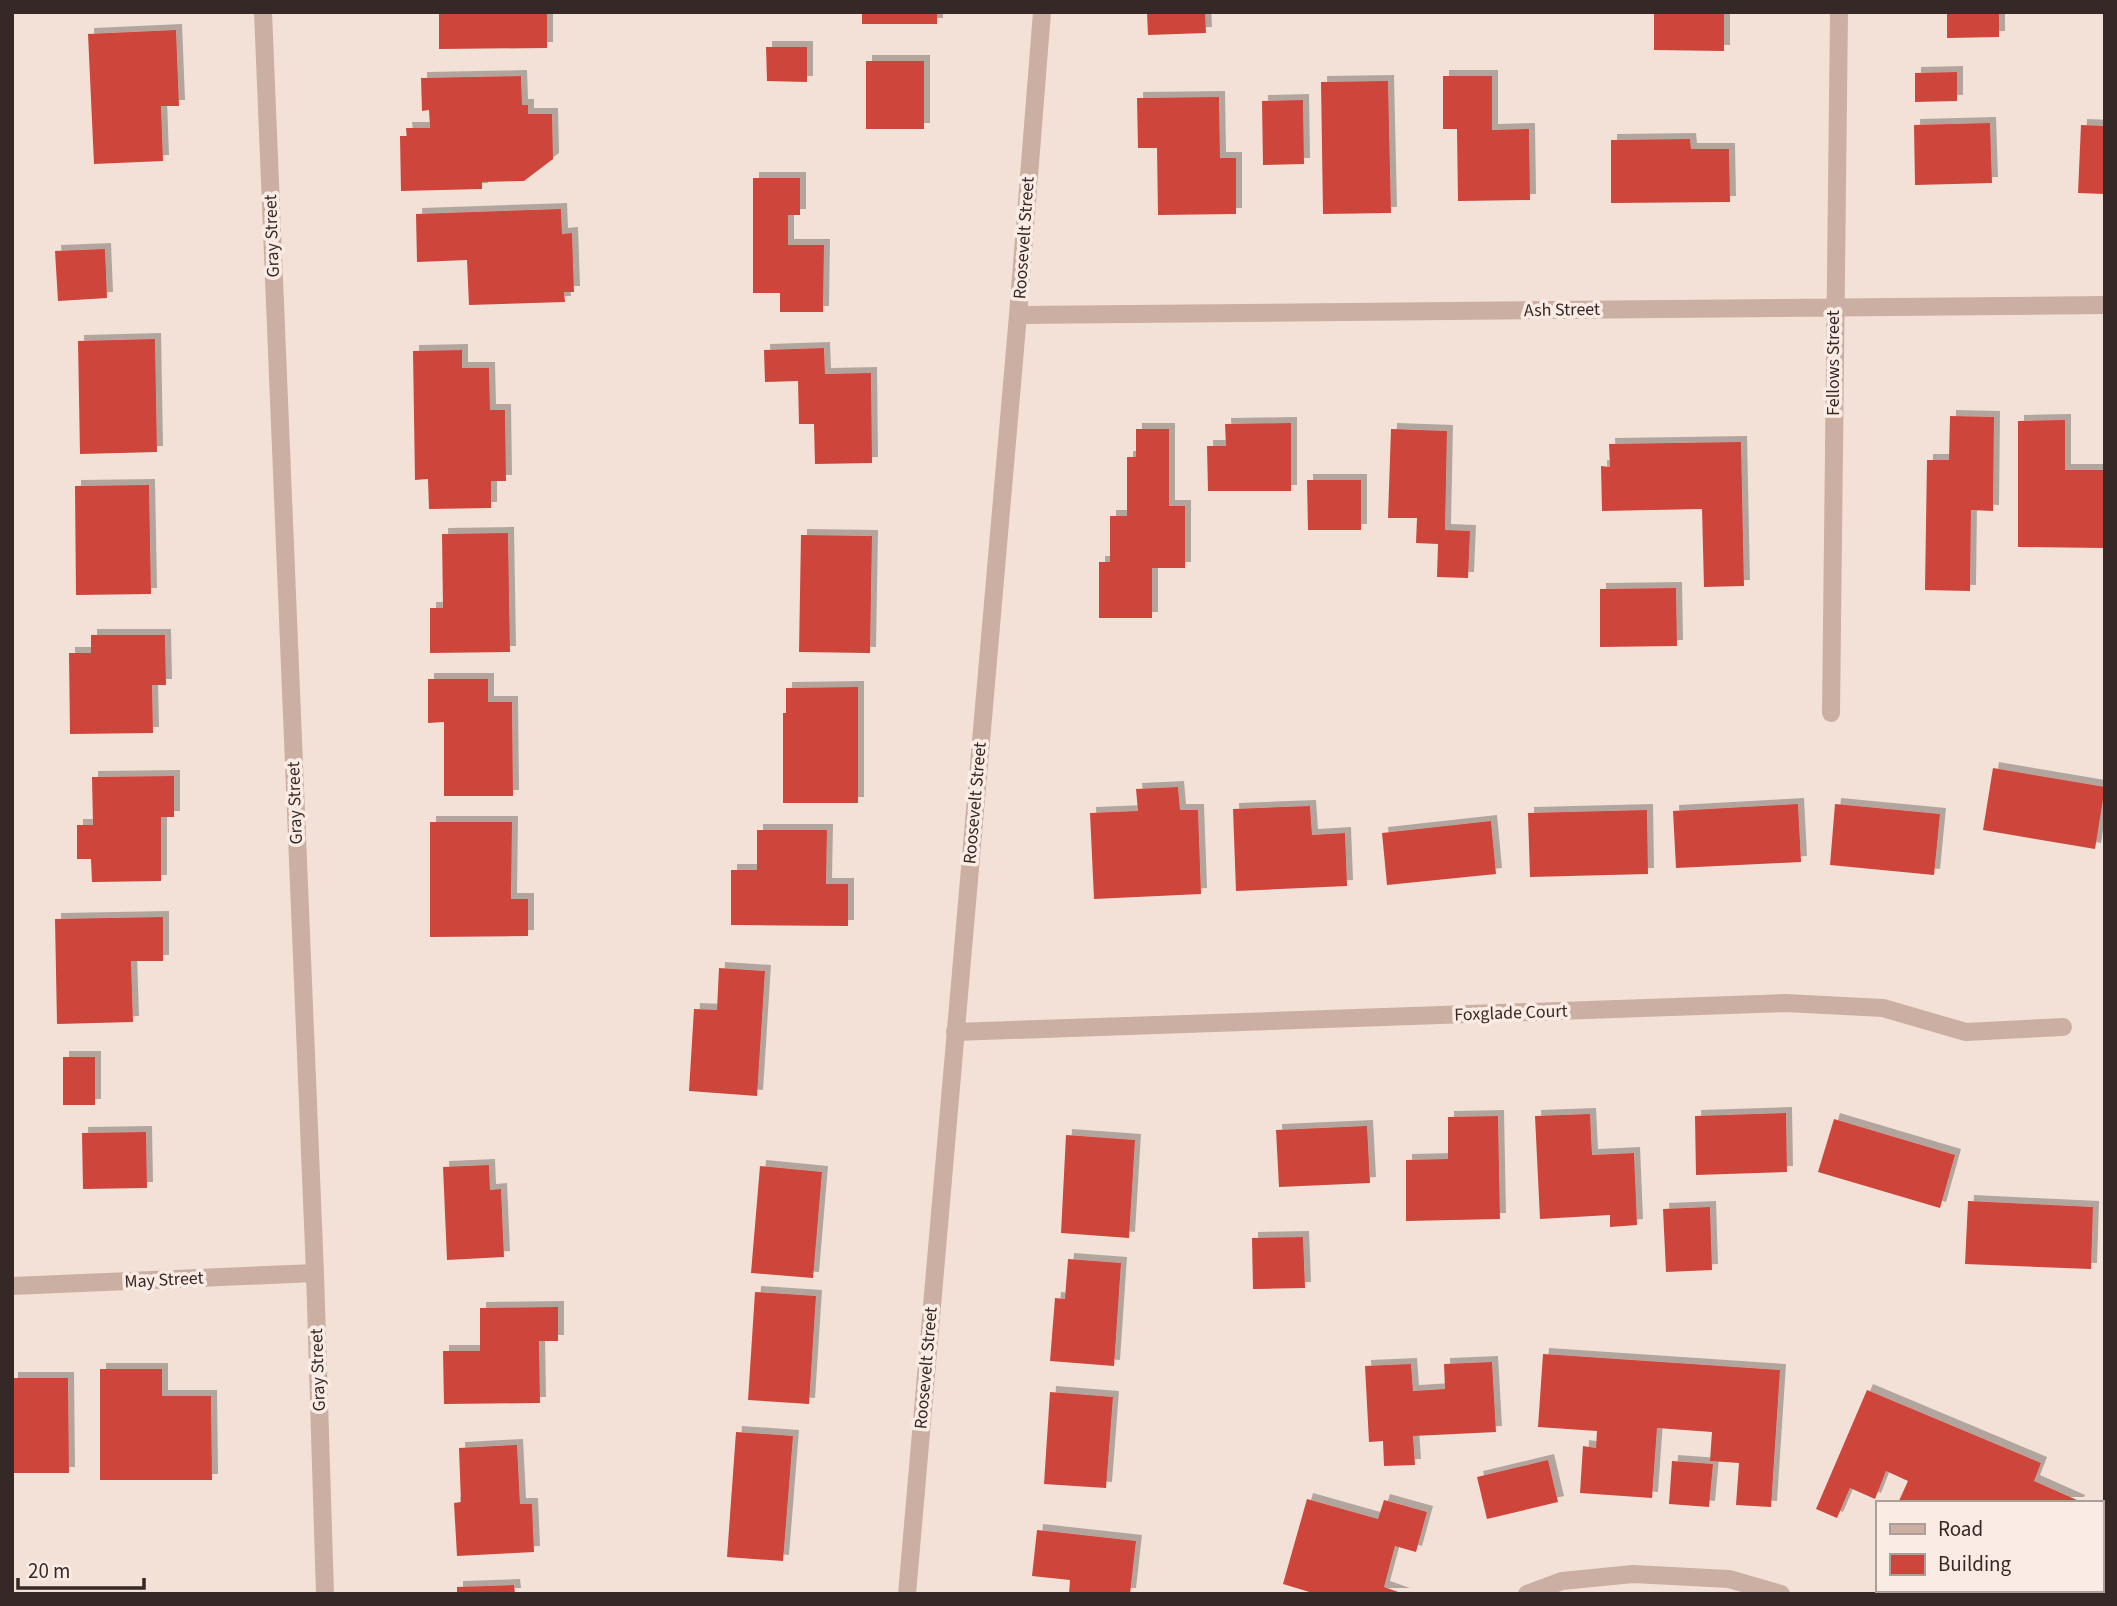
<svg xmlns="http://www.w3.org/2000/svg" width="2117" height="1606" font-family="'Source Sans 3',sans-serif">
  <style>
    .building { fill: #ce453b; filter: url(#shadow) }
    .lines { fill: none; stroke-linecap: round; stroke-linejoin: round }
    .minor { stroke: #cbafa3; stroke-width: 18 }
    .labels { text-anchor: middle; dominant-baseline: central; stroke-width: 7; stroke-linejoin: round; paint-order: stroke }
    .street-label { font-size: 18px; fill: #362826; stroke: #faece4 }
  </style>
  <defs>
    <filter id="shadow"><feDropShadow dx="6" dy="-6" stdDeviation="0" flood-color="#0004"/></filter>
  </defs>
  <rect width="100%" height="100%" fill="#f3e1d8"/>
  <path class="building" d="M 439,12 L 547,12 L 547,48 L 439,49 Z
    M 862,12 L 937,12 L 937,24 L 862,24 Z
    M 1147,12 L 1205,12 L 1206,33 L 1148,35 Z
    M 1654,12 L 1724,12 L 1724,51 L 1654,50 Z
    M 1947,12 L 1999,12 L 1999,37 L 1947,38 Z
    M 176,30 L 179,106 L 161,106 L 163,161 L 94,164 L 88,34 Z
    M 766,47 L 807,47 L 807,82 L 767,81 Z
    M 866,61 L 924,61 L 924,129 L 866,129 Z
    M 1957,72 L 1957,101 L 1915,102 L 1915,73 Z
    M 521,76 L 522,105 L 528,105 L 528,114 L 552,114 L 553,159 L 524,181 L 482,182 L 482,189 L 401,191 L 400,136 L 407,136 L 406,128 L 430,128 L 429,110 L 422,111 L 421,78 Z
    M 1443,76 L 1492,76 L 1492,130 L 1529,129 L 1530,200 L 1458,201 L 1457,129 L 1443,129 Z
    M 1388,81 L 1391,213 L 1323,214 L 1321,82 Z
    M 1219,97 L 1220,158 L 1236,158 L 1236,214 L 1158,215 L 1157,148 L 1138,148 L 1137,98 Z
    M 1303,100 L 1304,164 L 1263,165 L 1262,101 Z
    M 1990,123 L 1992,183 L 1915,185 L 1914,125 Z
    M 2081,125 L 2105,126 L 2105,194 L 2078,193 Z
    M 1690,139 L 1691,149 L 1729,149 L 1730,202 L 1611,203 L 1611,140 Z
    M 753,178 L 800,178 L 800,215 L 788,215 L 788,245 L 824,245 L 823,312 L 780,312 L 780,293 L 753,293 Z
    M 561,209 L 562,234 L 572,233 L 574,292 L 564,292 L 565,302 L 469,305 L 467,260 L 417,262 L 416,214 Z
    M 105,249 L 107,298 L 58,301 L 55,251 Z
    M 155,339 L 157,452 L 80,454 L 78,341 Z
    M 824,348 L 825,374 L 871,373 L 872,463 L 815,464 L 814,424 L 799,424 L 798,381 L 765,382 L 764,350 Z
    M 462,350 L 462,368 L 489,368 L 490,410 L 505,410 L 506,481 L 491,481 L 491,508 L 429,509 L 428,479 L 415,480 L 413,351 Z
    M 1950,416 L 1994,417 L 1993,511 L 1971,510 L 1970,591 L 1925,590 L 1927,460 L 1949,460 Z
    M 2065,420 L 2065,470 L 2105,470 L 2105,548 L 2018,547 L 2018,421 Z
    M 1291,423 L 1291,491 L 1208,491 L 1207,446 L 1226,446 L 1225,424 Z
    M 1136,429 L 1169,429 L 1169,506 L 1185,506 L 1185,568 L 1152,568 L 1152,618 L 1099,618 L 1099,562 L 1110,562 L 1110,516 L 1127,516 L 1127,457 L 1136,457 Z
    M 1391,429 L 1447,431 L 1445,530 L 1470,531 L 1468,578 L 1437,577 L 1438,544 L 1416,543 L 1417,518 L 1388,518 Z
    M 1741,442 L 1744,586 L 1704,587 L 1702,509 L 1602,511 L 1601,466 L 1610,467 L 1609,444 Z
    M 1307,480 L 1361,480 L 1361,530 L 1308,530 Z
    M 149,485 L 151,594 L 76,595 L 75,486 Z
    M 508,533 L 510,652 L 430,653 L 430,608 L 443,608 L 442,534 Z
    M 801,535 L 872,536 L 870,653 L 799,652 Z
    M 1676,588 L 1677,646 L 1600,647 L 1600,589 Z
    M 91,635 L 165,635 L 166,685 L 152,685 L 153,733 L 70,734 L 69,653 L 91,653 Z
    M 428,679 L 488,679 L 488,702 L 512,702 L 513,796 L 444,796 L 444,722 L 428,723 Z
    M 858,687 L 858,803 L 783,803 L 783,713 L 786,713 L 786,688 Z
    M 1993,768 L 2105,787 L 2095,849 L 1983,830 Z
    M 174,776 L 174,817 L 161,817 L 161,881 L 92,882 L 91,859 L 77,859 L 77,825 L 93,825 L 92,777 Z
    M 1178,787 L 1180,810 L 1198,810 L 1201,894 L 1094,899 L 1090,813 L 1138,811 L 1136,789 Z
    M 1798,804 L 1801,862 L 1676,868 L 1673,811 Z
    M 1835,804 L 1940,814 L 1934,875 L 1830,865 Z
    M 1310,806 L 1312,835 L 1345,833 L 1347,886 L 1236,891 L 1233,809 Z
    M 1647,810 L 1648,874 L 1530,877 L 1528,813 Z
    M 1491,821 L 1496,874 L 1387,885 L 1382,833 Z
    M 430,822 L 512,822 L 511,899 L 528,899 L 528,936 L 430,937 Z
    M 757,830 L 827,830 L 826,884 L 848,884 L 848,926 L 731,925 L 731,870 L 757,870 Z
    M 163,917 L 163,961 L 131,961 L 133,1022 L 57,1024 L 55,919 Z
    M 719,968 L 765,971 L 757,1096 L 689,1091 L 694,1009 L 717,1010 Z
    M 63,1057 L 95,1057 L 95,1105 L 63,1105 Z
    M 1786,1113 L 1787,1172 L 1696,1175 L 1695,1116 Z
    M 1590,1114 L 1592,1155 L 1634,1153 L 1637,1225 L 1610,1227 L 1610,1215 L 1540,1219 L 1535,1116 Z
    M 1498,1116 L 1500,1219 L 1406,1221 L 1406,1160 L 1448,1159 L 1448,1117 Z
    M 1834,1119 L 1955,1155 L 1940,1208 L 1818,1172 Z
    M 1367,1126 L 1370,1183 L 1279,1187 L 1276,1130 Z
    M 146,1132 L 147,1188 L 83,1189 L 82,1133 Z
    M 1066,1135 L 1135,1140 L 1129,1238 L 1061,1233 Z
    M 489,1165 L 490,1190 L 501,1189 L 504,1257 L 447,1260 L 443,1167 Z
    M 760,1166 L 822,1172 L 813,1278 L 751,1273 Z
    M 1968,1201 L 2093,1207 L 2091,1269 L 1965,1264 Z
    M 1710,1207 L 1712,1270 L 1666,1272 L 1663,1209 Z
    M 1303,1237 L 1305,1288 L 1253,1289 L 1252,1238 Z
    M 1068,1259 L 1121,1263 L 1114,1366 L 1050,1361 L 1055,1298 L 1065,1299 Z
    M 755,1292 L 816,1296 L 809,1404 L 748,1400 Z
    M 558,1307 L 558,1341 L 539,1341 L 540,1403 L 444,1404 L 443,1351 L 480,1351 L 480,1308 Z
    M 1543,1354 L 1780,1370 L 1771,1507 L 1736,1505 L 1739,1463 L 1710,1461 L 1712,1432 L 1657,1428 L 1652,1498 L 1580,1493 L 1583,1446 L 1596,1448 L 1597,1431 L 1538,1427 Z
    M 1492,1362 L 1496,1432 L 1413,1436 L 1415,1465 L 1384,1466 L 1383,1441 L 1369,1442 L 1365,1366 L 1411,1364 L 1413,1391 L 1445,1389 L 1444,1364 Z
    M 100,1369 L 162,1369 L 162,1396 L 211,1396 L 212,1480 L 100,1480 Z
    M 12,1378 L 68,1378 L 69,1473 L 12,1473 Z
    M 1867,1390 L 2041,1463 L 2034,1481 L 2079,1501 L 2078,1503 L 1898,1503 L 1908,1481 L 1886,1471 L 1875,1499 L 1850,1488 L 1837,1518 L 1816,1509 Z
    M 1050,1392 L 1113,1397 L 1106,1488 L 1044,1484 Z
    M 736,1432 L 793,1436 L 783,1561 L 727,1557 Z
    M 517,1445 L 520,1504 L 532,1504 L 534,1552 L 457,1556 L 454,1503 L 461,1502 L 459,1448 Z
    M 1548,1460 L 1558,1502 L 1487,1519 L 1477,1477 Z
    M 1672,1461 L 1713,1464 L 1709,1507 L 1669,1504 Z
    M 1307,1499 L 1378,1519 L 1384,1500 L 1427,1512 L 1416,1552 L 1395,1546 L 1384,1587 L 1404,1594 L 1316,1594 L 1283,1584 Z
    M 1037,1530 L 1136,1541 L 1130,1594 L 1069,1594 L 1070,1580 L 1032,1576 Z
    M 514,1585 L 515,1594 L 457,1594 L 457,1587 Z
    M 1993,1590 L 2063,1590 L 2062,1594 L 2001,1594 Z"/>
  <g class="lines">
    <path class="minor" d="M 263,12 L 315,1273 L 325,1594
      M 1018,315 L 2105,305
      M 1831,713 L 1839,12
      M 955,1032 L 1786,1003 L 1883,1008 L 1966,1032 L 2063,1027
      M 12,1286 L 315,1273
      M 907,1594 L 1018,315 L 1042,12
      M 1527,1594 L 1562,1581 L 1633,1574 L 1729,1579 L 1781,1594"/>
  </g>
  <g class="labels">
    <g class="street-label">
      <text transform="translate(272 236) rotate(-92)">Gray Street</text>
      <text transform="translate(1024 238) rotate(-86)">Roosevelt Street</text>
      <text transform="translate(1562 310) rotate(-1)">Ash Street</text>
      <text transform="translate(1833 363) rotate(-90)">Fellows Street</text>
      <text transform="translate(295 803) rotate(-92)">Gray Street</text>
      <text transform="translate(975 803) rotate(-85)">Roosevelt Street</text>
      <text transform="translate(1511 1013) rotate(-2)">Foxglade Court</text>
      <text transform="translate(164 1280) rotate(-3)">May Street</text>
      <text transform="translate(926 1368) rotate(-85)">Roosevelt Street</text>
      <text transform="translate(318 1370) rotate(-92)">Gray Street</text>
    </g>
  </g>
  <rect width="2117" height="1606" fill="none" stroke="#362826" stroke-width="28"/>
  <rect x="1876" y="1501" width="228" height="91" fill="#faece4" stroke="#ac9e98" stroke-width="2"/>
  <rect x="1890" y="1524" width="35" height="10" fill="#cbafa3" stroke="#ac9e98" stroke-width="2"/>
  <text x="1938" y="1536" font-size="21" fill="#362826">Road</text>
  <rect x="1890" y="1554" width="35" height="21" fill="#ce453b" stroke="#ac9e98" stroke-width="2"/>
  <text x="1938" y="1571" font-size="21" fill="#362826">Building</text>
  <path d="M18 1578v10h126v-10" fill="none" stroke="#362826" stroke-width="3.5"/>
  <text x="28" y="1578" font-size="21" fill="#362826" stroke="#faece4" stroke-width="5" paint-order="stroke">20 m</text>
</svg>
